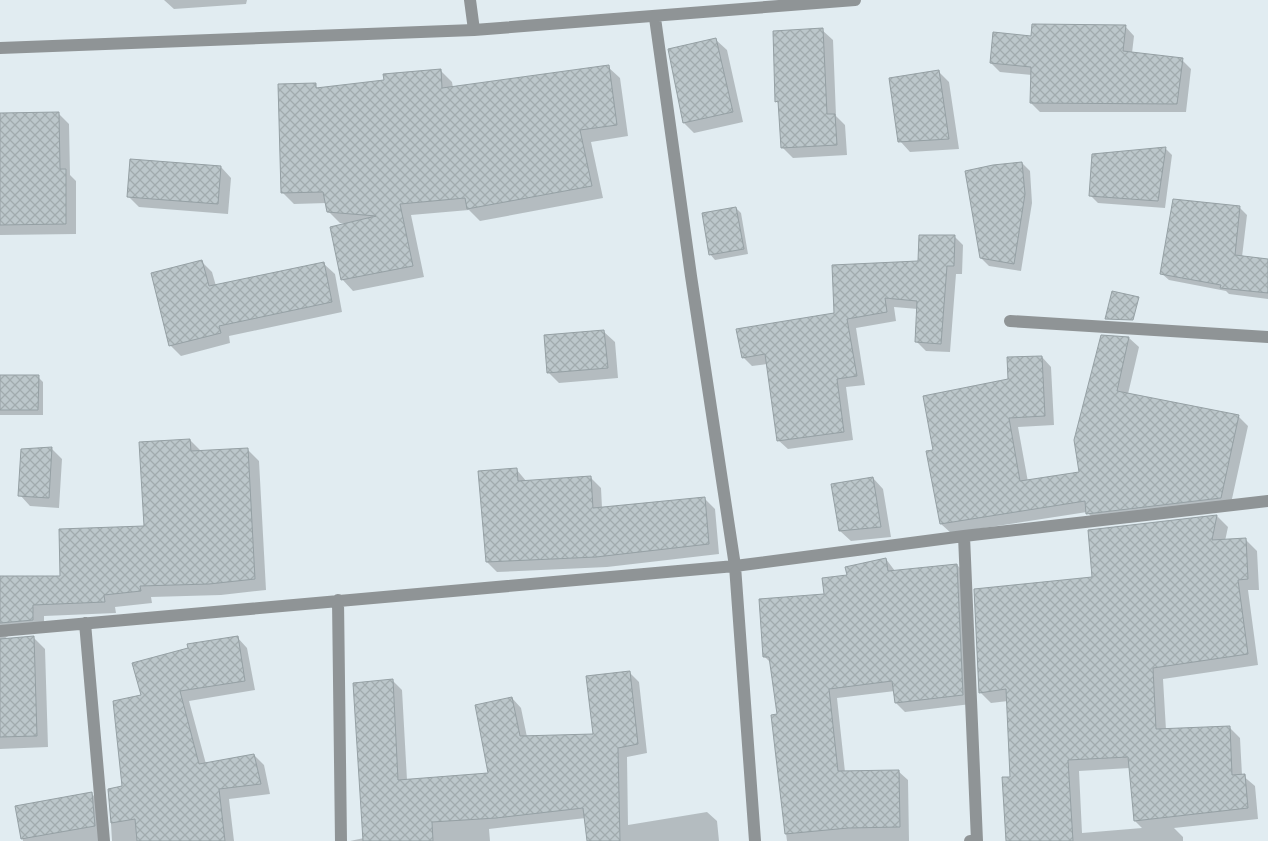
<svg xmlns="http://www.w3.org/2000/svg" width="1268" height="841" font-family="'Noto Serif',serif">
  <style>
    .shadow { fill: #0003; fill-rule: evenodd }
    .building { fill: url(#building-cross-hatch); stroke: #95a0a4 }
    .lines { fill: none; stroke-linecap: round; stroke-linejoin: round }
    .minor { stroke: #8f9496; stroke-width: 12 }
  </style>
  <defs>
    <pattern id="building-cross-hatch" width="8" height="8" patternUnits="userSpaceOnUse" patternTransform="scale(1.25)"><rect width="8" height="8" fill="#bcc7cb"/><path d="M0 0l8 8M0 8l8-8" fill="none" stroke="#a1abae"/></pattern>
  </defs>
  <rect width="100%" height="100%" fill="#e1ecf1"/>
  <path class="shadow" d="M 164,0 L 247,0 L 246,4 L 174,9 Z
    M 1125,26 L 1134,36 L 1132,53 L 1182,60 L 1191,69 L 1186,112 L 1040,112 L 1031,103 L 1032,75 L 1000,72 L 991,63 Z
    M 822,30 L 833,40 L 836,116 L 845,125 L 847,155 L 793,158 L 782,147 L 779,104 L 777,102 L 774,32 Z
    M 716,40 L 727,50 L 743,122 L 694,133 L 684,123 Z
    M 608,67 L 620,78 L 628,136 L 591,142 L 603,198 L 480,221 L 469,210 L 411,215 L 424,277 L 353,291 L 342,279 L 347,224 L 340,223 L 328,211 L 327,203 L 294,204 L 282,192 L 315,85 L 319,89 L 385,81 L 440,70 L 452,82 L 453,88 Z
    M 939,72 L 949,82 L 959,149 L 910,152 L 900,141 Z
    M 58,113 L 69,124 L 70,175 L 76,181 L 76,234 L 0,235 L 0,114 Z
    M 1165,148 L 1172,155 L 1165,208 L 1098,203 L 1091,196 Z
    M 1022,163 L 1030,171 L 1032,203 L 1021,271 L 989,266 L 981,258 Z
    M 221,167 L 231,178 L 228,214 L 139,207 L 128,196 Z
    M 736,208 L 741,213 L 748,254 L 715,260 L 710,254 Z
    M 1240,208 L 1247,215 L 1242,257 L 1268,260 L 1268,299 L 1229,294 L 1226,291 L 1169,280 L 1161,273 Z
    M 954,236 L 963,245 L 962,274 L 956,274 L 950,352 L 926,351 L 917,342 L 918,309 L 894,307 L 896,321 L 856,328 L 865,385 L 846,387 L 853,440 L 788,449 L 778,440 L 767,364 L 752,366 L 743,357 L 835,314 L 919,262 Z
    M 201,261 L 212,272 L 216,286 L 324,264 L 335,274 L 342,312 L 229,336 L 230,343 L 181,356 L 170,345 Z
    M 604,332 L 615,342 L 618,378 L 559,383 L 548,372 Z
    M 1102,336 L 1129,338 L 1139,347 L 1128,394 L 1239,417 L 1248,426 L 1230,508 L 1097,523 L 1087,512 L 951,533 L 941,524 L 934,451 L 1010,380 L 1042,357 L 1051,367 L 1054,425 L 1018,427 L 1028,482 L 1081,473 Z
    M 0,377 L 38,377 L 43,382 L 43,415 L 0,415 Z
    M 190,440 L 202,452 L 247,449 L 259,461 L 266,590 L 221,595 L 151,597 L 152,603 L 115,607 L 116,613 L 44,616 L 44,631 L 11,634 L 4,639 L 33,637 L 45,649 L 48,747 L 0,749 L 0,577 L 61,578 L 145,527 Z
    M 51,448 L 62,459 L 59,508 L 30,506 L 20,495 Z
    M 516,469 L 527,482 L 590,477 L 601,488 L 602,508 L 704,498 L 715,509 L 719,554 L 607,567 L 497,572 L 487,562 Z
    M 873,478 L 883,489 L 891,537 L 851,541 L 840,531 Z
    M 1217,516 L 1228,527 L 1225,541 L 1246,540 L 1257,551 L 1259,590 L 1248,590 L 1258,665 L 1163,679 L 1166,730 L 1229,727 L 1240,738 L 1242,775 L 1255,786 L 1258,819 L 1174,828 L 1183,837 L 1183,841 L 1012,841 L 1008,701 L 991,703 L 980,692 L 1094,578 L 1089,531 ZM 1130,768 L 1135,821 L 1142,828 L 1082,833 L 1079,771 Z
    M 886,559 L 895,571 L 957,565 L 966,574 L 971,704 L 905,712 L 896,703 L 895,691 L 837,698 L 845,772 L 898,771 L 908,780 L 909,841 L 787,841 L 775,749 L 779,715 L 771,663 L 765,657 L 825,595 L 848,576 Z
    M 237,637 L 247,648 L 255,690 L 189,701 L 206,764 L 254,755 L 264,765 L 270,794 L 229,799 L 234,841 L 112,841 L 109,790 L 123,787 L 142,696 Z
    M 629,672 L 639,682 L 647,753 L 627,757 L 628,825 L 707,812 L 717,821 L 719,841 L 589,841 L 586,818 L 489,829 L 490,841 L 350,841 L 364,838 L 392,680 L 402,690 L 407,780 L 490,774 L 512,698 L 521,708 L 527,737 L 594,735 Z
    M 91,793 L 101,803 L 105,841 L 23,841 L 16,807 Z"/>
  <path class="building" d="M 1032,24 L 1126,25 L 1123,51 L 1183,58 L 1177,104 L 1030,103 L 1031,67 L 990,63 L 993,32 L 1031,36 Z
    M 823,28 L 827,114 L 835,114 L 837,145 L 781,148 L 778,101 L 775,102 L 773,31 Z
    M 716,38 L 733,112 L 683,123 L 668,49 Z
    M 609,65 L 617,125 L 580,130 L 592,186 L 467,209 L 465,198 L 400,204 L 413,266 L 341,280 L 330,227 L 376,216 L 327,212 L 323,192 L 281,193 L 278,84 L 316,83 L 316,88 L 384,80 L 383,74 L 441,69 L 442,88 Z
    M 939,70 L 949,139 L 898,142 L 889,78 Z
    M 59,112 L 60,169 L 66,169 L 66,224 L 0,225 L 0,113 Z
    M 1166,147 L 1158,201 L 1089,196 L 1092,154 Z
    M 130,159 L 221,166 L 218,204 L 127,197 Z
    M 1022,162 L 1025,194 L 1014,264 L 980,258 L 965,171 L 993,165 Z
    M 1173,199 L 1240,206 L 1235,255 L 1268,259 L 1268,293 L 1220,288 L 1221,285 L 1160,274 Z
    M 736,207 L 744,249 L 709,255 L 702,213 Z
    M 919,235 L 955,235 L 954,266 L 947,266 L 941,344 L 915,342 L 917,301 L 885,298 L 887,312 L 847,319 L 857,376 L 837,379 L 844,432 L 777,441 L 765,354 L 742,358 L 736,329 L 834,313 L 832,265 L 918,261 Z
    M 202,260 L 209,286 L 324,262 L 332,302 L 219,326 L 221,333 L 169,346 L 151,273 Z
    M 1112,291 L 1139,297 L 1133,320 L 1105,319 Z
    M 604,330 L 608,368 L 547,373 L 544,335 Z
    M 1101,335 L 1129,337 L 1117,391 L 1239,415 L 1221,498 L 1086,514 L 1085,501 L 940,524 L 926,451 L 933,450 L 923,396 L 1008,379 L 1007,357 L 1042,356 L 1045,416 L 1009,418 L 1020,481 L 1079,472 L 1074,440 Z
    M 0,375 L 39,375 L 38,410 L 0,410 Z
    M 190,439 L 191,451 L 248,448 L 255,579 L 209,584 L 140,586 L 141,591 L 104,595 L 105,602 L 33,605 L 33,620 L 0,623 L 0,576 L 60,576 L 59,529 L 144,526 L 139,442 Z
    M 52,447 L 49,498 L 18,496 L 21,449 Z
    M 517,468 L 518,481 L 591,476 L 593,508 L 705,497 L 709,544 L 596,557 L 486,562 L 478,471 Z
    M 873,477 L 881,527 L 839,531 L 831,484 Z
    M 1217,515 L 1212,540 L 1246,538 L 1248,579 L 1238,580 L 1248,654 L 1153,668 L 1156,729 L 1230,726 L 1232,775 L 1245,774 L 1248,808 L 1134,821 L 1128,757 L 1068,760 L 1073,841 L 1006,841 L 1002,777 L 1010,777 L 1006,689 L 979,693 L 974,589 L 1092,577 L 1088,530 Z
    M 886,558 L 888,571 L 957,564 L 963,695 L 895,703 L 892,681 L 829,689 L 838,771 L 899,770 L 900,827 L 848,828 L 785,834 L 771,715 L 777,714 L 769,657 L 763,657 L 759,599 L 824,594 L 822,578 L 847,575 L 845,567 Z
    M 34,636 L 37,736 L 0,737 L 0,639 Z
    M 238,636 L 245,681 L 180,691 L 199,764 L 254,754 L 261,784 L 219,789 L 225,841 L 137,841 L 135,819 L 111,823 L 108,789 L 122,786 L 113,701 L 141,695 L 132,663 L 188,648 L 187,644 Z
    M 630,671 L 638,744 L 618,748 L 620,841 L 587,841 L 583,808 L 496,818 L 432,822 L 433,841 L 363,841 L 353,683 L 393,679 L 398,780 L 488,773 L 475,705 L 512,697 L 520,736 L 593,734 L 586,676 Z
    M 92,792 L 95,826 L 21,839 L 15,806 Z"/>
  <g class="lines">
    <path class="minor" d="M 470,0 L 474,30
      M 655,18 L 691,276 L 735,566 L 755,841
      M 0,48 L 474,30 L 855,0
      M 1010,321 L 1268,337
      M 964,536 L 977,841 L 970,841
      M 338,600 L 341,841
      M 85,623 L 104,841
      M 0,631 L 735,566 L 964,536 L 1268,501"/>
  </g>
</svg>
